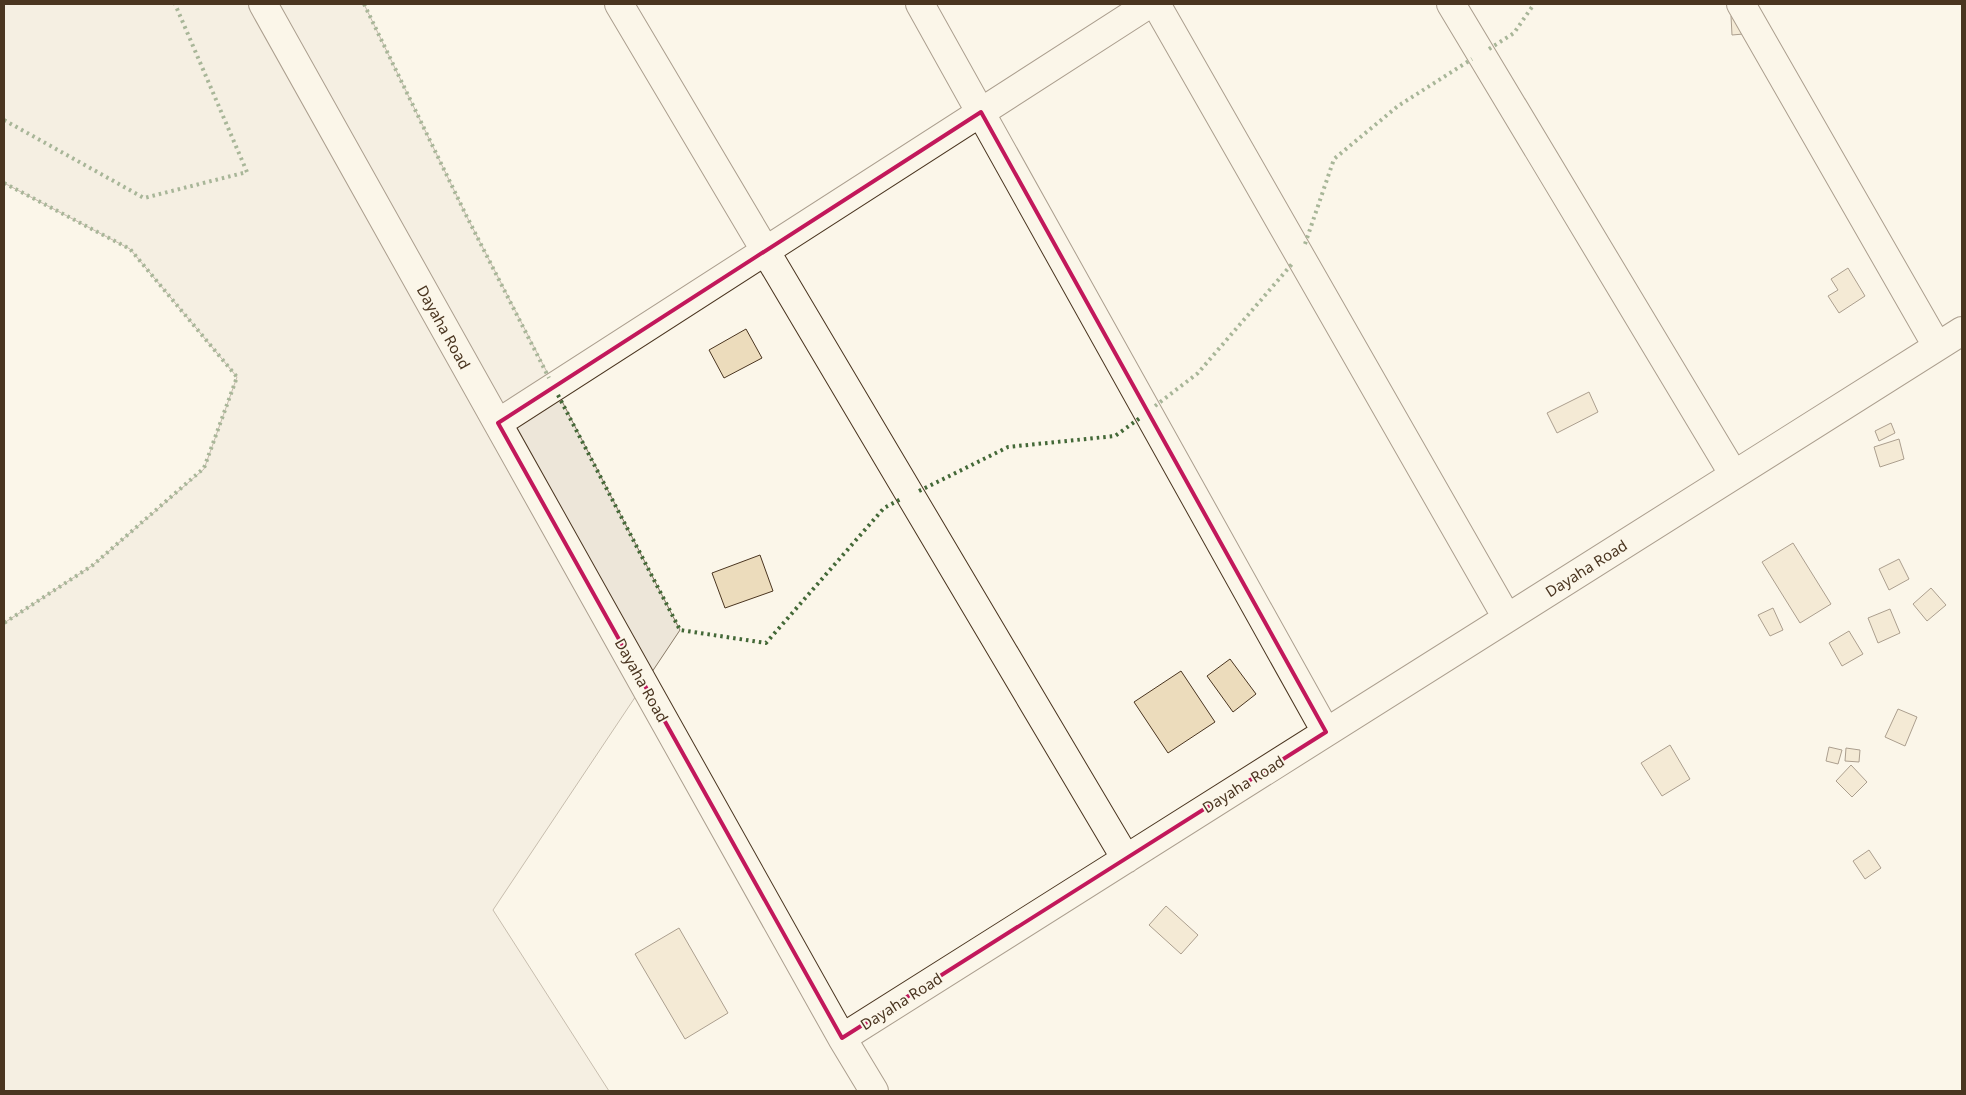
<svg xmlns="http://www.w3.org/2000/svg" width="1966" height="1095" font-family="'Noto Sans',sans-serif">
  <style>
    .green { fill: #ede6d9; stroke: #887966 }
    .building { fill: #ecdcbc; stroke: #4a3520 }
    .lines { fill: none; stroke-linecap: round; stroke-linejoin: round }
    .street-casing { stroke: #4a3520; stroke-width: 30 }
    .street { stroke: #fbf6e9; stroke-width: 28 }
    .hedge { stroke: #436837; stroke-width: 4; stroke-dasharray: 2.5 4; stroke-linecap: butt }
    .marked { fill: none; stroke: #c2185b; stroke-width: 4; stroke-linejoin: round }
    .labels { text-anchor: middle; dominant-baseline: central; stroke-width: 4; stroke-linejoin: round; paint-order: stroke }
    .street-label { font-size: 15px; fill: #4a3520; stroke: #fbf6e9 }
  </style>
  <rect width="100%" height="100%" fill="#fbf6e9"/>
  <path class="green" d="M 4,4 L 364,4 L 466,215 L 680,630 L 493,910 L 609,1091 L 4,1091 L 4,623 L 93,565 L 204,469 L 237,377 L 130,249 L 4,183 Z"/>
  <path class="building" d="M 1754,15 L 1755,33 L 1732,35 L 1731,16 Z
    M 1848,268 L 1865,296 L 1839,313 L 1828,296 L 1838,290 L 1831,279 Z
    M 746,329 L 762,358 L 724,378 L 709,350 Z
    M 1589,392 L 1598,412 L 1557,433 L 1547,413 Z
    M 1891,423 L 1895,433 L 1879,441 L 1875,431 Z
    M 1899,439 L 1904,459 L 1880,467 L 1874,447 Z
    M 1793,543 L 1831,604 L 1800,623 L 1762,562 Z
    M 760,555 L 773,591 L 725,608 L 712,573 Z
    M 1899,559 L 1909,579 L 1889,590 L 1879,569 Z
    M 1931,588 L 1946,605 L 1927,621 L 1913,604 Z
    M 1773,608 L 1783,630 L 1770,636 L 1758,615 Z
    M 1890,609 L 1900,633 L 1878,643 L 1868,618 Z
    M 1849,631 L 1863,654 L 1842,666 L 1829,643 Z
    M 1230,659 L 1256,694 L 1233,712 L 1207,676 Z
    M 1181,671 L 1215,722 L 1168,753 L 1134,702 Z
    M 1898,709 L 1917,717 L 1905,746 L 1885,737 Z
    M 1670,745 L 1690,779 L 1662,796 L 1641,763 Z
    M 1829,747 L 1842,750 L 1838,764 L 1826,761 Z
    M 1846,748 L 1860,750 L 1859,762 L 1845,761 Z
    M 1851,765 L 1867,782 L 1852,797 L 1836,781 Z
    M 1869,850 L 1881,868 L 1865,879 L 1853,861 Z
    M 1166,906 L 1198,935 L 1181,954 L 1149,925 Z
    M 679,928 L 728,1013 L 685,1039 L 635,954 Z"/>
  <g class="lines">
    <g class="street-casing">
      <path id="street" d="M 263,4 L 842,1038 L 1962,331
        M 619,4 L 1126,859
        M 920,4 L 1326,732
        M 1156,4 L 1507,618
        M 1451,4 L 1734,475
        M 1741,4 L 1937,346
        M 498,423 L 1149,4
        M 842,1038 L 874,1091"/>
    </g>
    <use href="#street" class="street"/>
    <path class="hedge" d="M 364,4 L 466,215 L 549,378
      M 1489,49 L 1514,33 L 1534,4
      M 4,120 L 144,198 L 247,172 L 175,4
      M 4,183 L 130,249 L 237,377 L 204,468 L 93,565 L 4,623
      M 1305,244 L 1334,159 L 1398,106 L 1472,59
      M 558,395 L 680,630 L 766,643 L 884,508 L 901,499
      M 1155,406 L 1198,373 L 1292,264
      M 919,491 L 1008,447 L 1115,436 L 1140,418"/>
  </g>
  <path d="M0 0H1966V1095H0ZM 981,112 L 1326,732 L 842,1038 L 498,423 Z" fill="#fbf6e9" fill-opacity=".55" fill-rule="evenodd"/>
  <path class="marked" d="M 981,112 L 1326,732 L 842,1038 L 498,423 Z"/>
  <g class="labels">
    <g class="street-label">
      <text transform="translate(444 327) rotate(61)">Dayaha Road</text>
      <text transform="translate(1586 568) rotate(-32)">Dayaha Road</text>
      <text transform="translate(642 680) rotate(61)">Dayaha Road</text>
      <text transform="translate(1243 784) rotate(-32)">Dayaha Road</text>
      <text transform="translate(901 1001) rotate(-32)">Dayaha Road</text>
    </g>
  </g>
  <rect width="1966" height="1095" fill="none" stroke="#4a3520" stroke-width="10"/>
</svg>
